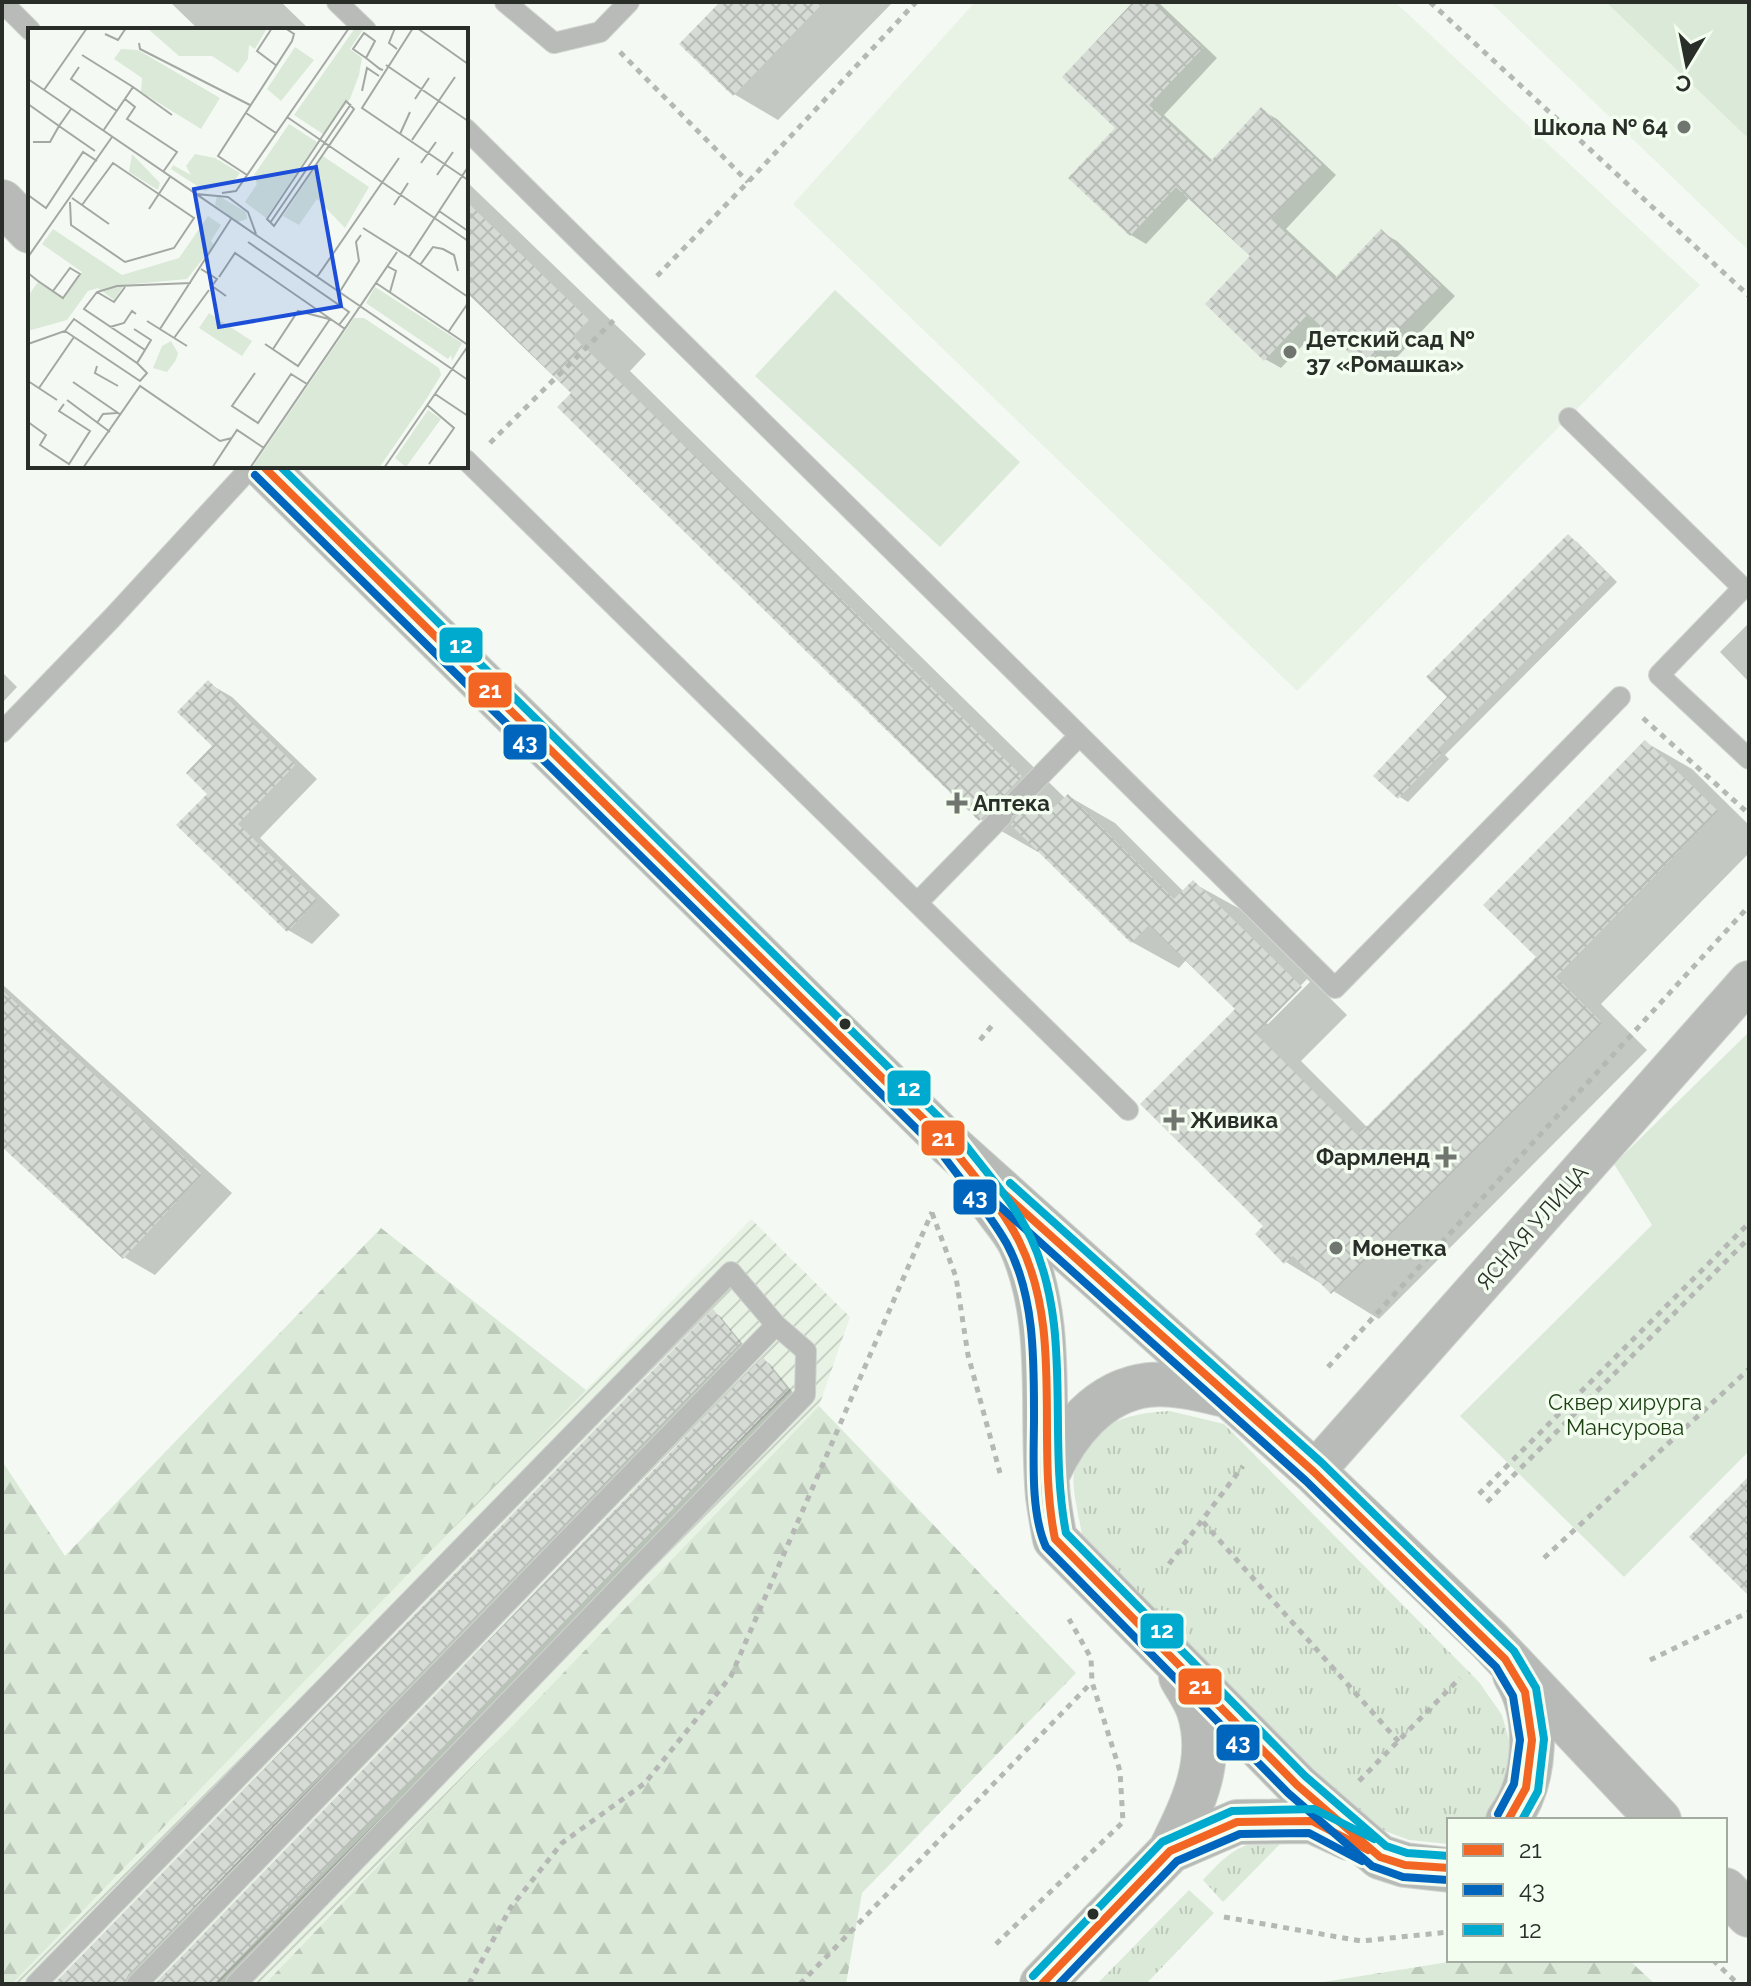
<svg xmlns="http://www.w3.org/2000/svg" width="1751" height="1986" font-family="Raleway,sans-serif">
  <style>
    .built { fill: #e8f3e5 }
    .industrial { fill: url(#industrial-furrows) }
    .grass { fill: url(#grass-tufts) }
    .forest { fill: url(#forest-firs) }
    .park { fill: #dbe9d8 }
    .shadow { fill: #0003; fill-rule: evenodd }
    .building { fill: url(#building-cross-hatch) }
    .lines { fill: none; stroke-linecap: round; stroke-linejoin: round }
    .lane-casing { stroke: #d0d4cf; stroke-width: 22 }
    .street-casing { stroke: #d0d4cf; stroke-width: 42 }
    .secondary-casing { stroke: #d0d4cf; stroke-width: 46 }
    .path { stroke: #b5b8b4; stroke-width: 5; stroke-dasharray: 6 6; stroke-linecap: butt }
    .lane { stroke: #b8bbb8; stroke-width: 20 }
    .street { stroke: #b8bbb8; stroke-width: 40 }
    .secondary { stroke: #b8bab7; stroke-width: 44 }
    .bus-1-casing { stroke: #f3fdf0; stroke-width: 14 }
    .bus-2-casing { stroke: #f3fdf0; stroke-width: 14 }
    .bus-3-casing { stroke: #f3fdf0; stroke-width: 14 }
    .bus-1 { stroke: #f26522; stroke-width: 8 }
    .bus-2 { stroke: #0065bd; stroke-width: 8 }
    .bus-3 { stroke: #00a9ce; stroke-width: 8 }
    .poi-dot { fill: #717570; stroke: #f3fdf0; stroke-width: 3 }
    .bus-dot { fill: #2a2e29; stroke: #f3fdf0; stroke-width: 3 }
    .labels { text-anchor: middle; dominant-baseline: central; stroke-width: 7; stroke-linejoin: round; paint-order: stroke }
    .poi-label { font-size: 22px; font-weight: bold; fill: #2a2e29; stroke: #f3fdf0; text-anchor: start }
    .street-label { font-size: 22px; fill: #2a2e29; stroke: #f3fdf0 }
    .park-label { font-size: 22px; fill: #1b3f11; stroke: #f3fdf0 }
    .inset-road { fill: none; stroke: #a3a8a2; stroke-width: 2 }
    .view { fill: #1d4ed8; fill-opacity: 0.15; stroke: #1d4ed8; stroke-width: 4 }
    .inset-edge { fill: none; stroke: #2a2e29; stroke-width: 4 }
    .line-badge { stroke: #f3fdf0; stroke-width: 3 }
    .badge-label { font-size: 22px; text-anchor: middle; font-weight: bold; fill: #fff }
  </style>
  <defs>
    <pattern id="industrial-furrows" width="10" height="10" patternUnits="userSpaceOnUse" patternTransform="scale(2)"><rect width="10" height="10" fill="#e8f3e5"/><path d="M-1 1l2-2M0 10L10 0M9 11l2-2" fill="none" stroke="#c7d1c4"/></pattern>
    <pattern id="grass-tufts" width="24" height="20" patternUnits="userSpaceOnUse" patternTransform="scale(2)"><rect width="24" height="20" fill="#dbe9d8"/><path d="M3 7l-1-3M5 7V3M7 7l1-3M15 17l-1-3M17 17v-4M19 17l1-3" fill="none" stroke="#bcc8b9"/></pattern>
    <pattern id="forest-firs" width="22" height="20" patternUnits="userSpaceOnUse" patternTransform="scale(2)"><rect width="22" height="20" fill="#dbe9d8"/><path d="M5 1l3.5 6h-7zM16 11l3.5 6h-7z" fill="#bcc8b9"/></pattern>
    <pattern id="building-cross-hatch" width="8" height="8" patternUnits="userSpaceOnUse" patternTransform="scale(2)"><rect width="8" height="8" fill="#d6dbd5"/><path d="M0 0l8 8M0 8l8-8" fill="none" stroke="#b8bcb7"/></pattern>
  </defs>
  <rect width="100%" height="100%" fill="#f4faf3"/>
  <path class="built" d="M 975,2 L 1395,2 L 1700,285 L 1297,691 L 793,204 Z
    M 1490,2 L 1749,2 L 1749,251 Z"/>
  <path class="industrial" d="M 751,1219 L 850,1317 L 819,1406 L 265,1984 L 12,1984 Z"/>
  <path class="grass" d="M 1170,1411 L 1224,1424 L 1479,1682 L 1502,1715 L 1512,1751 L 1503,1804 L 1486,1820 L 1449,1820 L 1449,1844 L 1409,1840 L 1366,1824 L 1082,1536 C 1080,1519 1071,1489 1074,1473 C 1083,1425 1126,1413 1170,1411 Z
    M 1285,1839 L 1223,1902 L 1203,1880 C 1233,1848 1241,1842 1285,1839 Z
    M 1189,1890 L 1214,1913 L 1146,1984 L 1097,1984 Z"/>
  <path class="forest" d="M 381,1228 L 586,1390 L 12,1984 L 2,1984 L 2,1461 L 65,1556 Z
    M 819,1406 L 1076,1673 L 862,1893 L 846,1984 L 265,1984 Z
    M 1461,1960 L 1629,1960 L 1655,1984 L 1311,1984 Z"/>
  <path class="park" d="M 1606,2 L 1749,2 L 1749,139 Z
    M 835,290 L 1020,462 L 940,547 L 755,376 Z
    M 1749,1032 L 1749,1451 L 1624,1577 L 1460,1416 L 1652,1225 L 1614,1164 Z"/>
  <path class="shadow" d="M 170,2 L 281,2 L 310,30 L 199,30 Z
    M 723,2 L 893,2 L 778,120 L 734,94 Z
    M 1136,2 L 1159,3 L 1217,58 L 1164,115 L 1213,161 L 1261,110 L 1277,119 L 1336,175 L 1286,229 L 1338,278 L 1381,232 L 1397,241 L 1455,296 L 1381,374 L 1365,365 L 1322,325 L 1281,368 L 1265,359 L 1253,256 L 1190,197 L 1146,244 L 1131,235 L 1118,127 Z
    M 466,181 L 646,354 L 630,371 L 1066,799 L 1068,796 L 1115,823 L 1184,892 L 1193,883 L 1240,909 L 1347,1015 L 1301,1061 L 1368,1128 L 1539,957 L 1645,742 L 1692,769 L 1749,825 L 1749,853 L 1601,1004 L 1647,1050 L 1379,1319 L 1286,1262 L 1266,1226 L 1238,1009 L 1187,959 L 1179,968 L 1132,942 L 1040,850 L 1038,852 L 980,819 L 573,393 L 466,289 ZM 1307,979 L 1310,982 L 1268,1024 L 1265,1022 Z
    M 1568,537 L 1577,542 L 1617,582 L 1445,755 L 1449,759 L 1408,802 L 1400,797 L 1376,775 L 1449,697 Z
    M 1749,623 L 1749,682 L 1720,652 Z
    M 2,672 L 17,687 L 2,703 Z
    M 208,683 L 232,697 L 317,779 L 260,838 L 340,915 L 312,944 L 288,930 L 209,793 L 214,746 Z
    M 2,984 L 232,1193 L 155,1275 L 124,1257 L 2,1144 Z
    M 713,1312 L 720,1316 L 746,1348 L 132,1984 L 58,1984 Z
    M 763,1360 L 770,1364 L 795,1395 L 225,1984 L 158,1984 Z"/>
  <path class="building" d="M 720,2 L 824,2 L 733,96 L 679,44 Z
    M 1133,2 L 1154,2 L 1203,48 L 1149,105 L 1210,162 L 1261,107 L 1322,165 L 1271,219 L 1334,279 L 1381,229 L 1441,286 L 1364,367 L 1308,314 L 1264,361 L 1205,304 L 1250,256 L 1176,187 L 1130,236 L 1068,178 L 1115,128 L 1062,77 Z
    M 466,201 L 589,320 L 573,336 L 1022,776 L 979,821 L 557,407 L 571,393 L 466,292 Z
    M 1568,534 L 1610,576 L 1438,749 L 1442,753 L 1398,799 L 1373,776 L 1447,697 L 1426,677 Z
    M 208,680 L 295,765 L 238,824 L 317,900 L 287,932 L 176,825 L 207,794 L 186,773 L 212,746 L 177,712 Z
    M 1645,740 L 1718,811 L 1556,977 L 1602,1023 L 1331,1294 L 1293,1256 L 1284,1264 L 1255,1234 L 1263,1226 L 1140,1104 L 1235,1009 L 1149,925 L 1131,943 L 1011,825 L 1015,818 L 1040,795 L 1053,808 L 1068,794 L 1174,899 L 1193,880 L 1302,987 L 1256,1034 L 1358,1135 L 1536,957 L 1483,905 Z
    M 2,990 L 202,1174 L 123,1259 L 2,1147 Z
    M 713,1309 L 740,1343 L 128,1975 L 124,1984 L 54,1984 Z
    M 763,1357 L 788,1390 L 214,1984 L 155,1984 Z
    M 1749,1476 L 1749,1596 L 1689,1537 Z"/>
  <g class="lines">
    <g class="lane-casing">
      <path id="lane" d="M 2,2 L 30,30
        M 337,2 L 366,30
        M 505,2 L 554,43 L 600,32 L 629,2
        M 466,129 L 1335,988 L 1620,697
        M 1569,418 L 1743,588 L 1659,675 L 1749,759
        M 466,460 L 1128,1110
        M 2,732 L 112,618 L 252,466
        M 1011,806 L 1079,736
        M 917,903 L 1002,816
        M 36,1984 L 731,1272 L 776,1325 L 806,1351 L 805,1395 L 236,1984
        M 137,1984 L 776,1325"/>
    </g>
    <g class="street-casing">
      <path id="street" d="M 1314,1472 L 1749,981"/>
    </g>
    <g class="secondary-casing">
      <path id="secondary" d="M 2,202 L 30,231
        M 263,466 L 951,1146 L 1314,1472 L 1489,1640 L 1659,1820
        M 992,1203 C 1001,1216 1013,1229 1020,1243 C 1056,1322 1040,1413 1048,1497 C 1050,1511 1052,1525 1055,1539 L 1297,1785 L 1380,1857 L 1405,1865 L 1449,1870
        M 1048,1473 C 1067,1432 1099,1391 1148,1385 C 1175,1382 1203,1390 1229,1396
        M 1508,1820 C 1537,1781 1540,1716 1515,1675
        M 1170,1851 C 1192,1806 1215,1762 1199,1711 C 1195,1699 1187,1688 1181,1677
        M 1725,1890 L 1749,1915
        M 1042,1984 L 1170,1851 L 1237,1822 L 1312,1821 L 1349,1838"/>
    </g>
    <path class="path" d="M 1430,2 L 1749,296
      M 620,52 L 748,182
      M 657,276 L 748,182 L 916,2
      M 490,443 L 617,317
      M 1643,718 L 1749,814
      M 980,1040 L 995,1022
      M 932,1213 L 956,1277 L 968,1355 L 1000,1473
      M 1328,1367 L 1749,906
      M 1479,1494 L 1749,1223
      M 1487,1502 L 1749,1238
      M 1203,1522 L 1399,1742
      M 1544,1558 L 1749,1369
      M 1169,1564 L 1243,1466
      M 1650,1660 L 1749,1612
      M 1359,1781 L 1460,1678
      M 1224,1917 L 1361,1941 L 1449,1932
      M 996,1944 L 1123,1822 L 1120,1771 L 1092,1682 L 1091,1658 L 1069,1619
      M 1713,1960 L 1738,1984
      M 469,1984 L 511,1907 L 562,1843 L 645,1783 L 731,1676 L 932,1212
      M 800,1984 L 1092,1682"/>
    <use href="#lane" class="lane"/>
    <use href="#street" class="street"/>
    <use href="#secondary" class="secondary"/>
    <g class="bus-1-casing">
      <path id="bus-1" d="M 263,466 L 951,1146 C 974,1177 1002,1207 1019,1241 C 1065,1333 1035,1442 1055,1539 L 1297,1785 L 1380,1857 L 1405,1865 L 1449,1868
        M 1002,1192 L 1314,1472 L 1505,1659 L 1525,1692 L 1532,1740 L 1526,1788 L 1508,1820
        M 1042,1984 L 1170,1851 L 1237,1822 L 1312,1821 L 1368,1850"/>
    </g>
    <g class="bus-2-casing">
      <path id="bus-2" d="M 255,475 L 942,1154 C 963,1183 989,1212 1007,1244 C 1035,1296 1034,1361 1034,1418 C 1034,1456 1030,1512 1046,1547 L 1288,1793 L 1372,1866 L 1403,1877 L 1448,1880
        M 994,1201 L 1306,1481 L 1496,1667 L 1513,1696 L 1520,1740 L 1514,1784 L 1498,1814
        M 1059,1984 L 1177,1861 L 1240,1834 L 1309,1833 L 1362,1861"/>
    </g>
    <g class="bus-3-casing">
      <path id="bus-3" d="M 280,466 L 960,1138 C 984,1170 1014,1202 1031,1238 C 1074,1331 1047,1435 1066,1533 L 1305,1776 L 1386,1846 L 1407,1853 L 1449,1856
        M 1010,1183 L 1322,1463 L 1514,1651 L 1536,1688 L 1544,1739 L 1538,1791 L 1522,1820
        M 1033,1976 L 1162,1842 L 1232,1811 L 1314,1809 L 1374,1839"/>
    </g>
    <use href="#bus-1" class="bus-1"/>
    <use href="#bus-2" class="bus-2"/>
    <use href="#bus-3" class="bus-3"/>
  </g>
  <g class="poi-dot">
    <circle cx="1684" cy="127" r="8"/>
    <circle cx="1290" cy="352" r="8"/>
    <path d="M953 791h8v8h8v8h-8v8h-8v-8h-8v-8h8z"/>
    <path d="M1170 1108h8v8h8v8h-8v8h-8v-8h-8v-8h8z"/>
    <path d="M1442 1145h8v8h8v8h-8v8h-8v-8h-8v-8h8z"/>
    <circle cx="1336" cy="1248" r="8"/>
  </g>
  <g class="bus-dot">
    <circle cx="845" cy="1024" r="7"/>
    <circle cx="1093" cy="1914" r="7"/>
  </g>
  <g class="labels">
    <g class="poi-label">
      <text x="1668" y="127" text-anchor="end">Школа № 64</text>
      <text x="1306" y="339">Детский сад №<tspan x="1306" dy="25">37 «Ромашка»</tspan></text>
      <text x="973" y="803">Аптека</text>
      <text x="1190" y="1120">Живика</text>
      <text x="1430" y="1157" text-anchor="end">Фармленд</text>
      <text x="1352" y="1248">Монетка</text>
    </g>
    <g class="street-label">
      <text transform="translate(1532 1227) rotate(-49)">ЯСНАЯ УЛИЦА</text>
    </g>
    <g class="park-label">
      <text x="1625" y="1402">Сквер хирурга<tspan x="1625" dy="25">Мансурова</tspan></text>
    </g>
  </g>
  <g transform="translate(28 28)">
    <rect width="440" height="440" fill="#f4faf3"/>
    <path d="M 189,167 L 218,184 L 219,191 L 210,194 L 187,177 ZM 347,259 L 434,315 L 424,333 L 423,327 L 420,331 L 338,275 ZM 400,382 L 413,391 L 378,439 L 367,430 Z" fill="#dbe9d8"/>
    <path d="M 119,0 L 239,0 L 227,21 L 221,17 L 220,31 L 210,45 L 184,28 L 151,28 ZM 327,0 L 336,0 L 322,21 L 334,30 L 331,47 L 322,71 L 295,106 L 266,87 ZM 267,19 L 286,32 L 253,73 L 239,61 ZM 93,21 L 110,22 L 192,70 L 173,101 L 113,64 L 114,50 L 86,31 ZM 261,96 L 289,114 L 238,190 L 217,174 L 229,156 L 226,147 ZM 104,126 L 132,155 L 130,162 L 101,144 ZM 167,126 L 187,130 L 212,145 L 207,152 L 177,163 L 143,141 L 145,137 L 163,147 L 158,138 ZM 295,128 L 341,159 L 317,200 L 289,171 L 271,197 L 255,188 ZM 143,313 L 150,325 L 148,332 L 139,344 L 125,340 L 134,318 Z" fill="#dbe9d8"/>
    <path d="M 180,188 L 193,197 L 183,213 L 186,217 L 159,251 L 96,257 L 86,272 L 70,260 L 60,263 L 39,292 L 0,303 L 0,268 L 10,254 L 36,271 L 54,244 L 14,216 L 25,201 L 94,247 L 151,230 ZM 181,285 L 224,313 L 214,328 L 171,300 ZM 326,290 L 336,290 L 411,340 L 413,347 L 399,370 L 351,440 L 224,440 Z" fill="#dbe9d8"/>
    <path class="inset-road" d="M 244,0 L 229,23 L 249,38M 367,0 L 361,15 L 369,21M 385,0 L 334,80 L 440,152M 389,0 L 440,36M 77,6 L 90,12 L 98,0M 111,15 L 112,21 L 222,77M 54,27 L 105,59 L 75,103M 338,30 L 347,13 L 336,5 L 325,21 L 338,30 L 352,41 L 355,42M 358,37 L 440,93M 51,39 L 43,51 L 89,83M 0,51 L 440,352M 105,59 L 144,87M 16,62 L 59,0M 334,63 L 339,40 L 351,48M 97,71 L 107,79 L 99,91 L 149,124 L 135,144M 387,71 L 401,50M 318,73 L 326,81 L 246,198 L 239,191 ZM 0,76 L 31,98 L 22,114 L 5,114M 43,81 L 31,98 L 67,123M 218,85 L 248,105M 259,89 L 440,213M 372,106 L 382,84M 384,112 L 427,49M 393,135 L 408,114M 219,147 L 190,128 L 264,13 L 266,6 L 257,0M 409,147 L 425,124M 194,165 L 208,163 L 321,0M 168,166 L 200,169 L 220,184 L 228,206M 0,167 L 18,180 L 55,124 L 69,133M 44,170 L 81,196M 42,174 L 43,197 L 97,234 L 146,220 L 166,190 L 85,135 L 54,177M 366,177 L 380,155M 121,181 L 142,149M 411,183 L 440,203M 242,195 L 323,76M 335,200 L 381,229 L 440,139M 220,214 L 321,284 L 311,297M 0,229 L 84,109M 381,229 L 440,269M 392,237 L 405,219 L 415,221 L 426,227 L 430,243M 359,238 L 368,243 L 362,264M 173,241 L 189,251 L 184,258 L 198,268M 0,245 L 10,253 L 35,270 L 52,246 L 42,240 L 25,263M 191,249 L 207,225 L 317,301M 289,249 L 371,130M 348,255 L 440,317M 69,264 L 86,274 L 97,259M 311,265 L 331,233 L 328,214 L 333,207M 119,293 L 159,318M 82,299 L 96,295 L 104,283 L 108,286M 106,301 L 123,312 L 117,322M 132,301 L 203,191M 37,303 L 112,353 L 119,345 L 109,335M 421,303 L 440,275M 146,310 L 181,262M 0,316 L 37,303 L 46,291 L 109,335 L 117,322 L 56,281 L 69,264 L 89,258 L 163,255M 237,316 L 270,338 L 302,291M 245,321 L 270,283 L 301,291M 69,338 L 67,345 L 90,358M 227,345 L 204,378 L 230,395 L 263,346 L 279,356M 0,353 L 29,372M 45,354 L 93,387M 11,360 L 46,309M 407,366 L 440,388M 39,372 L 82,404M 399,377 L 426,400 L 401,436M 0,394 L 18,407 L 12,417 L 41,436 L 62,403 L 31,383 L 36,376M 69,395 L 75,386 L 89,385M 55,440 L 112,358 L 192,413 L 204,410M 184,440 L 209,402 L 236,420M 222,440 L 369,224M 356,440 L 440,318"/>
    <path class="view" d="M 288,139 L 313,278 L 191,299 L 166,161 Z"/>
    <rect width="440" height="440" class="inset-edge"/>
  </g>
  <g class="line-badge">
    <rect x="438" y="626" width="46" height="38" rx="8" fill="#00a9ce"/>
    <rect x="467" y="671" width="46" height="38" rx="8" fill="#f26522"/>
    <rect x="502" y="723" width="46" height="38" rx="8" fill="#0065bd"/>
    <rect x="886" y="1069" width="46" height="38" rx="8" fill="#00a9ce"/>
    <rect x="920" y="1119" width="46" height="38" rx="8" fill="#f26522"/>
    <rect x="952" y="1178" width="46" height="38" rx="8" fill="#0065bd"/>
    <rect x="1139" y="1612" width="46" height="38" rx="8" fill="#00a9ce"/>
    <rect x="1177" y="1667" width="46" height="39" rx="8" fill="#f26522"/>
    <rect x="1215" y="1723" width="46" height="39" rx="8" fill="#0065bd"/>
  </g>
  <g class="badge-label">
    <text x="461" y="653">12</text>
    <text x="490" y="698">21</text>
    <text x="525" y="750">43</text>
    <text x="909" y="1096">12</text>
    <text x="943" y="1146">21</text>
    <text x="975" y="1205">43</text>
    <text x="1162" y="1638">12</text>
    <text x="1200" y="1694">21</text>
    <text x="1238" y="1750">43</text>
  </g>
  <rect width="1751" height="1986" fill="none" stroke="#2a2e29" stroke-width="8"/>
  <rect x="1447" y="1818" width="280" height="144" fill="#f3fdf0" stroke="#a3aaa0" stroke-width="2"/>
  <rect x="1463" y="1844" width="40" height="12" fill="#f26522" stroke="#a3aaa0" stroke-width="2"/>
  <text x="1519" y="1858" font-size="24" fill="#2a2e29">21</text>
  <rect x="1463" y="1884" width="40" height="12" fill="#0065bd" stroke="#a3aaa0" stroke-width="2"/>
  <text x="1519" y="1898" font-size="24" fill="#2a2e29">43</text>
  <rect x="1463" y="1924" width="40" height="12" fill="#00a9ce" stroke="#a3aaa0" stroke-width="2"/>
  <text x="1519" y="1938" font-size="24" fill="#2a2e29">12</text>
  <g transform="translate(1687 64) rotate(190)" stroke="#f3fdf0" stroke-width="6" paint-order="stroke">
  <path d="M0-6L14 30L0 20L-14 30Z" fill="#2a2e29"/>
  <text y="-12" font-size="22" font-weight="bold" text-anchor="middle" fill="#2a2e29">С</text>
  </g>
</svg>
